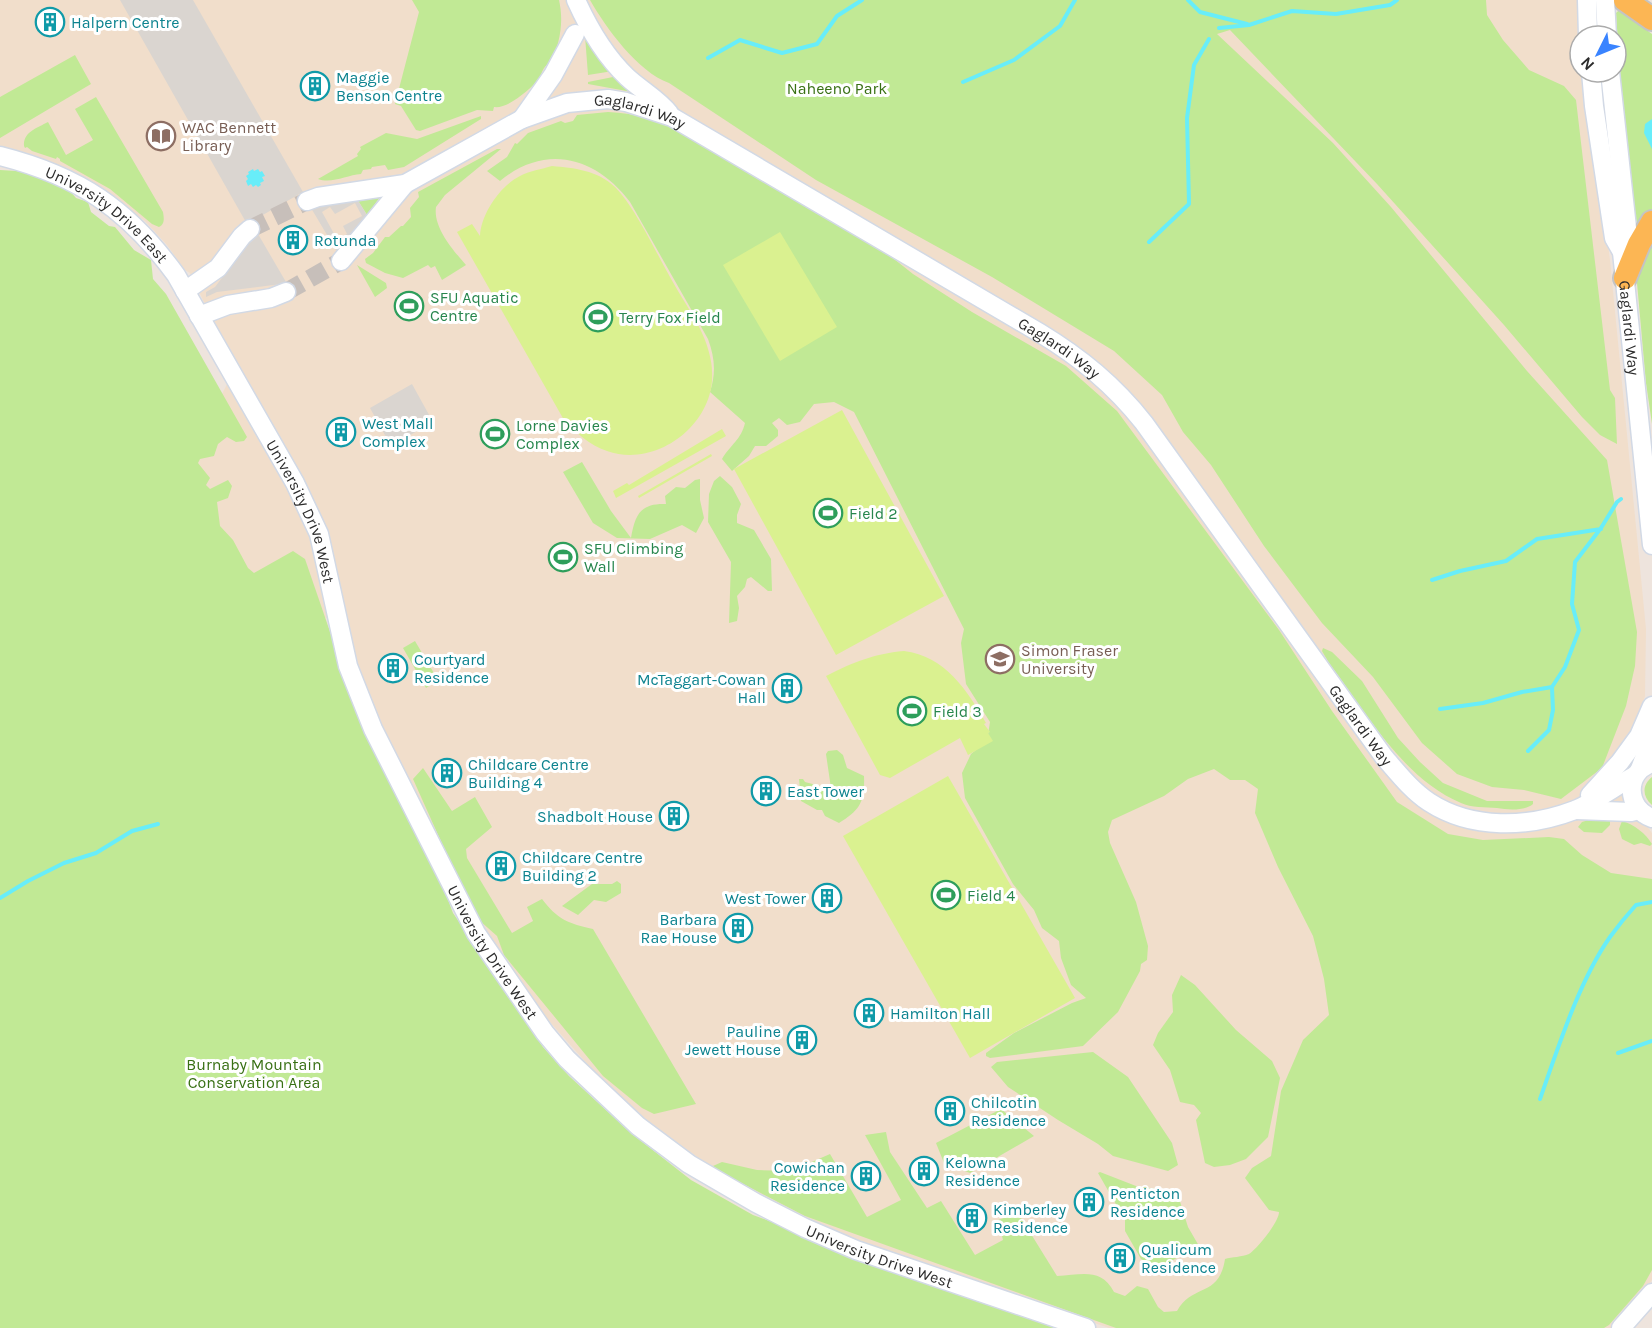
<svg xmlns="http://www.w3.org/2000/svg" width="1652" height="1328" font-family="Karla,sans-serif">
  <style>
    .education { fill: #f1decb }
    .green { fill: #c1e995 }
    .pitch { fill: #daf190 }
    .plaza { fill: #dad5d0; fill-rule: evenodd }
    .water { fill: #68edf9 }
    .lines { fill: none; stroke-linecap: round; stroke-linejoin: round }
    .stream { stroke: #68edf9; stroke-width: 4 }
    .minor-tunnel { stroke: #c7bfba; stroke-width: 18; stroke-dasharray: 18 9; stroke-linecap: butt }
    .minor-casing { stroke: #d2d9e5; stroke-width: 21 }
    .major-casing { stroke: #c4c4c4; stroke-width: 26 }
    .minor { stroke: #fff; stroke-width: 18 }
    .major { stroke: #fcb654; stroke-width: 22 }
    .labels { text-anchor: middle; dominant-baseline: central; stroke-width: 6; stroke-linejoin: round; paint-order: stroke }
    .culture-label { font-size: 16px; fill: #0d838f; stroke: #fff; text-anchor: start }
    .park-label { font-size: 16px; fill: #387014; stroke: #fff }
    .street-label { font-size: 16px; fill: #2c2c2c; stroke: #fff }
    .education-label { font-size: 16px; fill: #785e54; stroke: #fff; text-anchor: start }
    .leisure-label { font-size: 16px; fill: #27864d; stroke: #fff; text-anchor: start }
  </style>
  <rect width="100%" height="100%" fill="#eee4dd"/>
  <path class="education" d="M 0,0 L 1580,0 L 1581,5 L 1577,17 L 1578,35 L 1580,39 L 1580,72 L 1585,72 L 1610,260 L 1646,629 L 1645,696 L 1636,727 L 1614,763 L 1642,820 L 1652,833 L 1652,1280 L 1634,1305 L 1612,1328 L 1109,1328 L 868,1246 L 792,1214 L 715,1170 L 644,1118 L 599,1077 L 532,1002 L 473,913 L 383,734 L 352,654 L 347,624 L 229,589 L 167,479 L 222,394 L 237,365 L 216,327 L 190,273 L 185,270 L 167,245 L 145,221 L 92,182 L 65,168 L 30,155 L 0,148 Z"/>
  <path class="green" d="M 412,0 L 559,0 C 564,22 560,42 551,63 C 545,64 541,72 541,77 C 531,88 509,109 494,107 L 493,111 L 477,110 L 420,131 L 416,130 L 401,106 L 395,104 L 419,12 Z
    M 590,0 L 1486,0 L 1487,15 L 1503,40 L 1529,70 L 1564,86 L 1576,100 L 1610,390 L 1615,398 L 1617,444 L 1600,435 L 1582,417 L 1504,325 L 1377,184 L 1230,30 L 1217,34 L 1333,143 L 1391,207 L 1527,371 L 1607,460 L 1637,632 L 1635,666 L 1626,706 L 1602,768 L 1561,799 L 1524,790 L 1492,787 L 1457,774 L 1422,743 L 1373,677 L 1322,623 L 1264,546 L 1211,465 L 1183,432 L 1162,395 L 1114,351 L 992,277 L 816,180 L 669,83 C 638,72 606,28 590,0 Z
    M 1619,10 L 1652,34 L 1652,216 L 1637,236 L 1621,89 L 1616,13 Z
    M 585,36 L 613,71 L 588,75 Z
    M 75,55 L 91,84 L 0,138 L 0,97 Z
    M 618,76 L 632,92 L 588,84 L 588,82 Z
    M 96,97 L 163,212 C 164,218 165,224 159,227 L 152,224 L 110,189 L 60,161 L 60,159 L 57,157 L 56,159 L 32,151 L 27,147 L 25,148 L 24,146 C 23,132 37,128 48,122 L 66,155 L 93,140 L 75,109 Z
    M 608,112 C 636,113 661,121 685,134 L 889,255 L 913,274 L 972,312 L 1066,366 L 1117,411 L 1279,630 L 1332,711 L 1397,802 L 1448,834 L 1483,840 L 1549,837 L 1564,839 L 1582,855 L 1611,873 L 1652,879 L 1652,1270 L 1643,1286 L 1609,1325 L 1604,1328 L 1116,1328 L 805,1216 L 726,1175 L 713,1166 L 722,1162 L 757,1170 L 791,1171 L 830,1154 L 867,1217 L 901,1200 L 865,1135 L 886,1132 L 890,1152 L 927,1208 L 941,1201 L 975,1255 L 1003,1240 L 998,1220 L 1018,1213 L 1057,1276 C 1081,1275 1101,1267 1114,1292 L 1125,1296 L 1137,1286 L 1148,1289 L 1158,1307 L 1164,1312 L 1177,1311 C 1193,1283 1219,1298 1225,1259 C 1232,1257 1242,1257 1249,1254 C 1257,1249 1279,1222 1279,1212 L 1269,1210 L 1245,1178 L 1252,1168 L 1271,1156 L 1281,1091 L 1303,1040 L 1329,1015 L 1324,979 L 1313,936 L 1278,867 L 1255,813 L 1258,789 L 1245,780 L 1230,780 L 1214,769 L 1188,779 L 1164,796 L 1112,820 L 1108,832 L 1110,843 L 1136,902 L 1148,946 L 1147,960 L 1141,964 L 1140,971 L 1118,1012 L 1083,1046 L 990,1058 L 986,1056 L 986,1053 L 1014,1033 L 1072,1003 L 1086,998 L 1071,985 L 1061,958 L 1059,941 L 1042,928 L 1034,910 L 1013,884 L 965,798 L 962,773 L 971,754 L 987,741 L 990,722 L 966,684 L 961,643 L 964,629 L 854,412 L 834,402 L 814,404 L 800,422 L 787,425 L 779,418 L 772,423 L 778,430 L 778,436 L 766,446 L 755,446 L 749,456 L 732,471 L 722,459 C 731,444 741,440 745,423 L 710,392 C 716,373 715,358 708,339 L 630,202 C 596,157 546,143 500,181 L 487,171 L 507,157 L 515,143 L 517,144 L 528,133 L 561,121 L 565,123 L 573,121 L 577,115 Z
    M 481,116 L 481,119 L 404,167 L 388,170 L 385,165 L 372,167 L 371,169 L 363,170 L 361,174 C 347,175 332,184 318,179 L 358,156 L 357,154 L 361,149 L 360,147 L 386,133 L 417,139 Z
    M 497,149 L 501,149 L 445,195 L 436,207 C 433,228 454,251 466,265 L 442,280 L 435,266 L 431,268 L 428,265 L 403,278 L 385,273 L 366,263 L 365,259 L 373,253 L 385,237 L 389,237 L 401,226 L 403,226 L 411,217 L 410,208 L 419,197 L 418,192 Z
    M 0,170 L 17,171 L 64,184 L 76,198 L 88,202 L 91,212 L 109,226 L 115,227 L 134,250 L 151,260 L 153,279 L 166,294 L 247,437 L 244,441 L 236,442 L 227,437 L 218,444 L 214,456 L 200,459 L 198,463 L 210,478 L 206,485 L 210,489 L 228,480 L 232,486 L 228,498 L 217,502 L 220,526 L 233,540 L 248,568 L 254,573 L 293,551 L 305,559 L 360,719 L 436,868 L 453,913 L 543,1047 L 569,1076 L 631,1133 L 691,1180 L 753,1215 L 1059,1328 L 0,1328 Z
    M 379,196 L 380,197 L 367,215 L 357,199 Z
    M 1652,240 L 1652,424 L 1646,383 L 1636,272 Z
    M 357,265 L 386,283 L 387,288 L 375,297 Z
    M 582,462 L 611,511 L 631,538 C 635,515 640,503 666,504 L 665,496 L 676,487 L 685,488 L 695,480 L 700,479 L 700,500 L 704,518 L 696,533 L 682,525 L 650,539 L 617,538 L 593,523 L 563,472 Z
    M 720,476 L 732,487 L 741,504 L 737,515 L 737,523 L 754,530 L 771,559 L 772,591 L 768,591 L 751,577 L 747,579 L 745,587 L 737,596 L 739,608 L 737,621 L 729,623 L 731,562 L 708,522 L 709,494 L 714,481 Z
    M 415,641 L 438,680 L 426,688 L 403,648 Z
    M 1323,648 L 1332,652 L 1362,681 L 1398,738 L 1420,762 L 1443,783 L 1487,801 L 1533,801 L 1533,804 C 1525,811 1508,810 1497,808 C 1486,807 1471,808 1461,803 C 1402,778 1366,712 1329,663 L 1322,651 Z
    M 837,750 L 843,755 L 847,768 L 864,776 C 865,802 860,810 839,823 L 825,816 L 822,810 L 817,810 L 801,801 L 799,779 L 803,779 L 805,782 L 824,787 L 832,795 L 826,754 L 828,751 Z
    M 423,768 L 452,811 L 475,797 L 492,827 L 466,849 L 467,858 L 512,933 L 533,921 L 527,907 L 542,899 C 557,919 569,924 593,929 L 696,1104 L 654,1114 L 642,1108 L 603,1076 L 504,955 L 497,936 L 479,920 L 465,895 L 413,779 Z
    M 1652,777 L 1652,805 C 1642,796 1642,785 1652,777 Z
    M 1592,819 L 1610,819 L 1610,825 L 1602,833 L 1584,832 L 1578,827 L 1582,822 Z
    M 1622,821 C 1634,824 1646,834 1652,844 L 1650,846 L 1641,843 L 1634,845 L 1622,839 L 1619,829 Z
    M 617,881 L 621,884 L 621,893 L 606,902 L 594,900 L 578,915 L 562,906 L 592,884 L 612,884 Z
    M 1181,975 L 1195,985 L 1236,1030 L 1272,1061 L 1280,1078 L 1268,1137 L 1246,1159 L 1230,1165 L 1214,1167 L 1205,1163 L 1196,1120 L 1201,1113 L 1194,1105 L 1180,1102 L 1170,1070 L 1153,1045 L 1158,1033 L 1173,1012 L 1172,995 Z
    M 1093,1052 L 1128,1077 L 1172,1143 L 1178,1165 L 1168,1171 L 1113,1156 L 1098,1144 L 1058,1120 L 1008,1087 L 991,1067 L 997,1062 Z
    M 1001,1109 L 1034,1136 L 970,1173 L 944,1163 L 936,1143 Z
    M 1100,1172 L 1136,1186 L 1177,1192 L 1188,1227 L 1199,1246 L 1162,1266 L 1155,1266 L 1141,1259 L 1125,1231 L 1125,1220 L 1098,1173 Z"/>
  <path class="pitch" d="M 552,166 C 574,168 597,170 615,187 C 636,208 658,257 674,284 C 684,302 697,320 705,340 C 708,348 712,361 712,371 C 716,423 657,469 607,451 C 589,445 577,433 564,420 L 457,232 L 472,224 L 480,236 C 481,214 500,186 520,176 C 529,171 542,169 552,166 Z
    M 780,232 L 837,327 L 780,361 L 723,265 Z
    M 842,410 L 944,596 L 836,655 L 734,469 Z
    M 722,429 L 726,436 L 616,498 L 613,491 L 627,483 L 629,485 Z
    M 711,454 L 712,456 L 639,498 L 638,496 Z
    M 904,651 C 945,656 967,690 986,723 L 984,724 L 990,732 L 988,733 L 993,741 L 968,755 L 960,738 L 890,778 L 880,775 L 826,676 C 854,662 873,654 904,651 Z
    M 948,776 L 1075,998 L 970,1058 L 843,836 Z"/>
  <path class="plaza" d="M 120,0 L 193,0 L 303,192 L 247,224 Z
    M 357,199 L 367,215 L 342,245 L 336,250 L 311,208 ZM 355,203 L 362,216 L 343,226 L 347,234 L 337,239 L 322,212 L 330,207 L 335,214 Z
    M 258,234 L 286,282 L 281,284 L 217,292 L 206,297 L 206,292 L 215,287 L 253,237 Z
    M 412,384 L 433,422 L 391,446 L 370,408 Z"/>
  <path class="water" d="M 1652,119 L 1652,149 L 1644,133 L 1645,124 Z
    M 253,169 L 254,171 L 258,169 L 260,172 L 262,171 L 265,176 L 262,177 L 264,181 L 260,183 L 261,185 L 258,187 L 256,185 L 253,187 L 251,184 L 248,186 L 246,181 L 248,179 L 246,176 L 249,174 L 248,172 Z"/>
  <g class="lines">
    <path class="stream" d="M 1188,0 L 1200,12 L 1247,24
      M 1219,28 L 1249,25 L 1292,11 L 1336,14 L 1390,5 L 1397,0
      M 708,58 L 740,40 L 782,53 L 817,44 L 837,16 L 862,0
      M 963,82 L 1014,60 L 1060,26 L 1075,0
      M 1149,242 L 1189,204 L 1187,118 L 1194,65 L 1209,39
      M 1432,580 L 1460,571 L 1506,561 L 1537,539 L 1601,529
      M 1440,709 L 1483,703 L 1522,692 L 1552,687
      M 1528,751 L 1549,730 L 1553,710 L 1552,687 L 1565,667 L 1579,630 L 1572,604 L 1575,562 L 1601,528 L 1617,502 L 1621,499
      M 0,898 L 28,881 L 64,863 L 96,853 L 132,831 L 158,824
      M 1618,1053 L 1652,1041
      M 1540,1099 C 1558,1048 1579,981 1610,937 C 1618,926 1627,915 1636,905 L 1652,902"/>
    <path class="minor-tunnel" d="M 250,229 L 307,201
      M 286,292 L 341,261"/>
    <g class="minor-casing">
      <g id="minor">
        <path d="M 576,0 C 589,29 604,55 627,77 C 641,90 658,99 669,113"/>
        <path d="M 1587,0 L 1588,36"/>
        <path d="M 1605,0 L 1607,36"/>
        <path id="s1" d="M 1591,72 L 1594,106 L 1614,238 L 1622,252 L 1652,545"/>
        <path d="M 1610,72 L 1628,237 L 1622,252"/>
        <path d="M 522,119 L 553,75 L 575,34"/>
        <path id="s2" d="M 0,156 C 79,176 128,209 176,275 L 295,483 L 319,534 L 348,666 L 373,729 L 476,933 L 545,1033 L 567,1059 L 638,1126 L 689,1164 L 756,1203 L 805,1228 L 856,1250 L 1086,1328"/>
        <path id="s3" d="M 307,201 L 318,197 L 405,184 L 522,119 L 567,103 L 608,99 L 626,102 L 672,117 L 1040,333 C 1081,358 1114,385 1144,423 L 1384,757 C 1398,773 1411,790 1429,802 C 1472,830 1528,828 1575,810 C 1593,803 1616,786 1634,776"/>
        <path d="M 341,261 L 405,184"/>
        <path d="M 185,291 L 218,268 L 242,236 L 250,229"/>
        <path d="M 199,316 L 228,305 L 271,298 L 286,292"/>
        <path d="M 1652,763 C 1624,772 1626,809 1652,818"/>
        <path d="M 1640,769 L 1652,738"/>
        <path d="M 1590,795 L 1620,762 L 1639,736 L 1652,706"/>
        <path d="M 1576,810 L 1631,812 L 1639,810"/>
        <path d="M 1621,1328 L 1652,1293"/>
      </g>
    </g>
    <g class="major-casing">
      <path id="major" d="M 1625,0 L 1652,19
        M 1625,278 L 1639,244 L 1652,222"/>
    </g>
    <use href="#minor" class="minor"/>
    <use href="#major" class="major"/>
  </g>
  <defs>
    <g id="building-ring" transform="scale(1.5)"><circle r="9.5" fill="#fff" stroke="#0f9aa8" stroke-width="1.5"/><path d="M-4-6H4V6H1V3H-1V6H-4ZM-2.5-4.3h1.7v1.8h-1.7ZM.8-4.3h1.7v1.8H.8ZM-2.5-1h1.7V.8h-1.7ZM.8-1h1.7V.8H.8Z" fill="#0f9aa8"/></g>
    <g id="library-ring" transform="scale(1.5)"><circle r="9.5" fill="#fff" stroke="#8d6e63" stroke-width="1.5"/><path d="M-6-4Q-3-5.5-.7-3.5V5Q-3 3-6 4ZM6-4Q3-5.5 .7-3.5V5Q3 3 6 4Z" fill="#8d6e63"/></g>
    <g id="stadium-ring" transform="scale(1.5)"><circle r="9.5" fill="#fff" stroke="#2e9e5b" stroke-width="1.5"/><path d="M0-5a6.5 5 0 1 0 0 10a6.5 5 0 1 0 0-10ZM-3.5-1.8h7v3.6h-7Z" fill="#2e9e5b"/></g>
    <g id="university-ring" transform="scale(1.5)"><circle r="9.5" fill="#fff" stroke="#8d6e63" stroke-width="1.5"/><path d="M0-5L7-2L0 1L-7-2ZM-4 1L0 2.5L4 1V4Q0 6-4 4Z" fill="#8d6e63"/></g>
  </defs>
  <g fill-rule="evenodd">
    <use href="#building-ring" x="50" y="22"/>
    <use href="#building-ring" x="315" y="86"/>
    <use href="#library-ring" x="161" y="136"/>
    <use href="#building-ring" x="293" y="240"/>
    <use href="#stadium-ring" x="409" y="306"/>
    <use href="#stadium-ring" x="598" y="317"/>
    <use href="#building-ring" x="341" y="432"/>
    <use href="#stadium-ring" x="495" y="434"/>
    <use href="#stadium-ring" x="828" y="513"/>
    <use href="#stadium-ring" x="563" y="557"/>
    <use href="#university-ring" x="1000" y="659"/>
    <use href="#building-ring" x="393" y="668"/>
    <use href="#building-ring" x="787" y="688"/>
    <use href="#stadium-ring" x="912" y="711"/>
    <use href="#building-ring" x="447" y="773"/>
    <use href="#building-ring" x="766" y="791"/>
    <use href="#building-ring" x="674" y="816"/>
    <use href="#building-ring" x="501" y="866"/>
    <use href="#stadium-ring" x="946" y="895"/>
    <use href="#building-ring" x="827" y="898"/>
    <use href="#building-ring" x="738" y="928"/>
    <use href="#building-ring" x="869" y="1013"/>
    <use href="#building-ring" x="802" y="1040"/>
    <use href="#building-ring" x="950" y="1111"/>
    <use href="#building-ring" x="924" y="1171"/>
    <use href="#building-ring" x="866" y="1176"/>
    <use href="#building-ring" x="1089" y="1202"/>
    <use href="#building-ring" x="972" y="1218"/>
    <use href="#building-ring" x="1120" y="1258"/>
  </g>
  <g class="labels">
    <g class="culture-label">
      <text x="71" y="22">Halpern Centre</text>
      <text x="336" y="77">Maggie<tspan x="336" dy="18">Benson Centre</tspan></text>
      <text x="314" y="240">Rotunda</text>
      <text x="362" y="423">West Mall<tspan x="362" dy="18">Complex</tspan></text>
      <text x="414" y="659">Courtyard<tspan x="414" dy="18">Residence</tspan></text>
      <text x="766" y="679" text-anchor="end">McTaggart-Cowan<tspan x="766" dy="18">Hall</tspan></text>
      <text x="468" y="764">Childcare Centre<tspan x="468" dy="18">Building 4</tspan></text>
      <text x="787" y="791">East Tower</text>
      <text x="653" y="816" text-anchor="end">Shadbolt House</text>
      <text x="522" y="857">Childcare Centre<tspan x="522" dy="18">Building 2</tspan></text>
      <text x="806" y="898" text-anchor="end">West Tower</text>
      <text x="717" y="919" text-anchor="end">Barbara<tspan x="717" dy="18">Rae House</tspan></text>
      <text x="890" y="1013">Hamilton Hall</text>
      <text x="781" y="1031" text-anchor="end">Pauline<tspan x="781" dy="18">Jewett House</tspan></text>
      <text x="971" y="1102">Chilcotin<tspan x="971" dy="18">Residence</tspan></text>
      <text x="945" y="1162">Kelowna<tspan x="945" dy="18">Residence</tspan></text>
      <text x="845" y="1167" text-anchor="end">Cowichan<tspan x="845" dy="18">Residence</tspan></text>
      <text x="1110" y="1193">Penticton<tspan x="1110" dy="18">Residence</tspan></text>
      <text x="993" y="1209">Kimberley<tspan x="993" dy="18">Residence</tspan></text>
      <text x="1141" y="1249">Qualicum<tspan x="1141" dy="18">Residence</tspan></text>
    </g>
    <g class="park-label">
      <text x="837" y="88">Naheeno Park</text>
      <text x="254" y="1064">Burnaby Mountain<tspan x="254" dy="18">Conservation Area</tspan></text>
    </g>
    <g class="street-label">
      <text stroke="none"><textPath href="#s3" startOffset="356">Gaglardi Way</textPath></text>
      <text stroke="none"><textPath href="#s2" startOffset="124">University Drive East</textPath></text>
      <text stroke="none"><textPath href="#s1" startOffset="260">Gaglardi Way</textPath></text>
      <text stroke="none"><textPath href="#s3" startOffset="840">Gaglardi Way</textPath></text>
      <text stroke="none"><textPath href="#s2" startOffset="486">University Drive West</textPath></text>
      <text stroke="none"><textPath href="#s3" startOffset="1326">Gaglardi Way</textPath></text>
      <text stroke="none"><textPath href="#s2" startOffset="970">University Drive West</textPath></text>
      <text stroke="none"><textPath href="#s2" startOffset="1474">University Drive West</textPath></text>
    </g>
    <g class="education-label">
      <text x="182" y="127">WAC Bennett<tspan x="182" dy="18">Library</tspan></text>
      <text x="1021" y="650">Simon Fraser<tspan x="1021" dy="18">University</tspan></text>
    </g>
    <g class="leisure-label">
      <text x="430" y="297">SFU Aquatic<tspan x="430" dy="18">Centre</tspan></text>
      <text x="619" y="317">Terry Fox Field</text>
      <text x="516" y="425">Lorne Davies<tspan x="516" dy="18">Complex</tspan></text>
      <text x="849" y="513">Field 2</text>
      <text x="584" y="548">SFU Climbing<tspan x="584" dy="18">Wall</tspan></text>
      <text x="933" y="711">Field 3</text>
      <text x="967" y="895">Field 4</text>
    </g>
  </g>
  <g transform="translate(1598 54) rotate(227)"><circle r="28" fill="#ffffff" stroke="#ababab" stroke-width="1.5"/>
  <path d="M0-4.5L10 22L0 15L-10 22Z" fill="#3983ff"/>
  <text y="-9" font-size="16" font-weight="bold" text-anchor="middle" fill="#2c2c2c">N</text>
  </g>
</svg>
